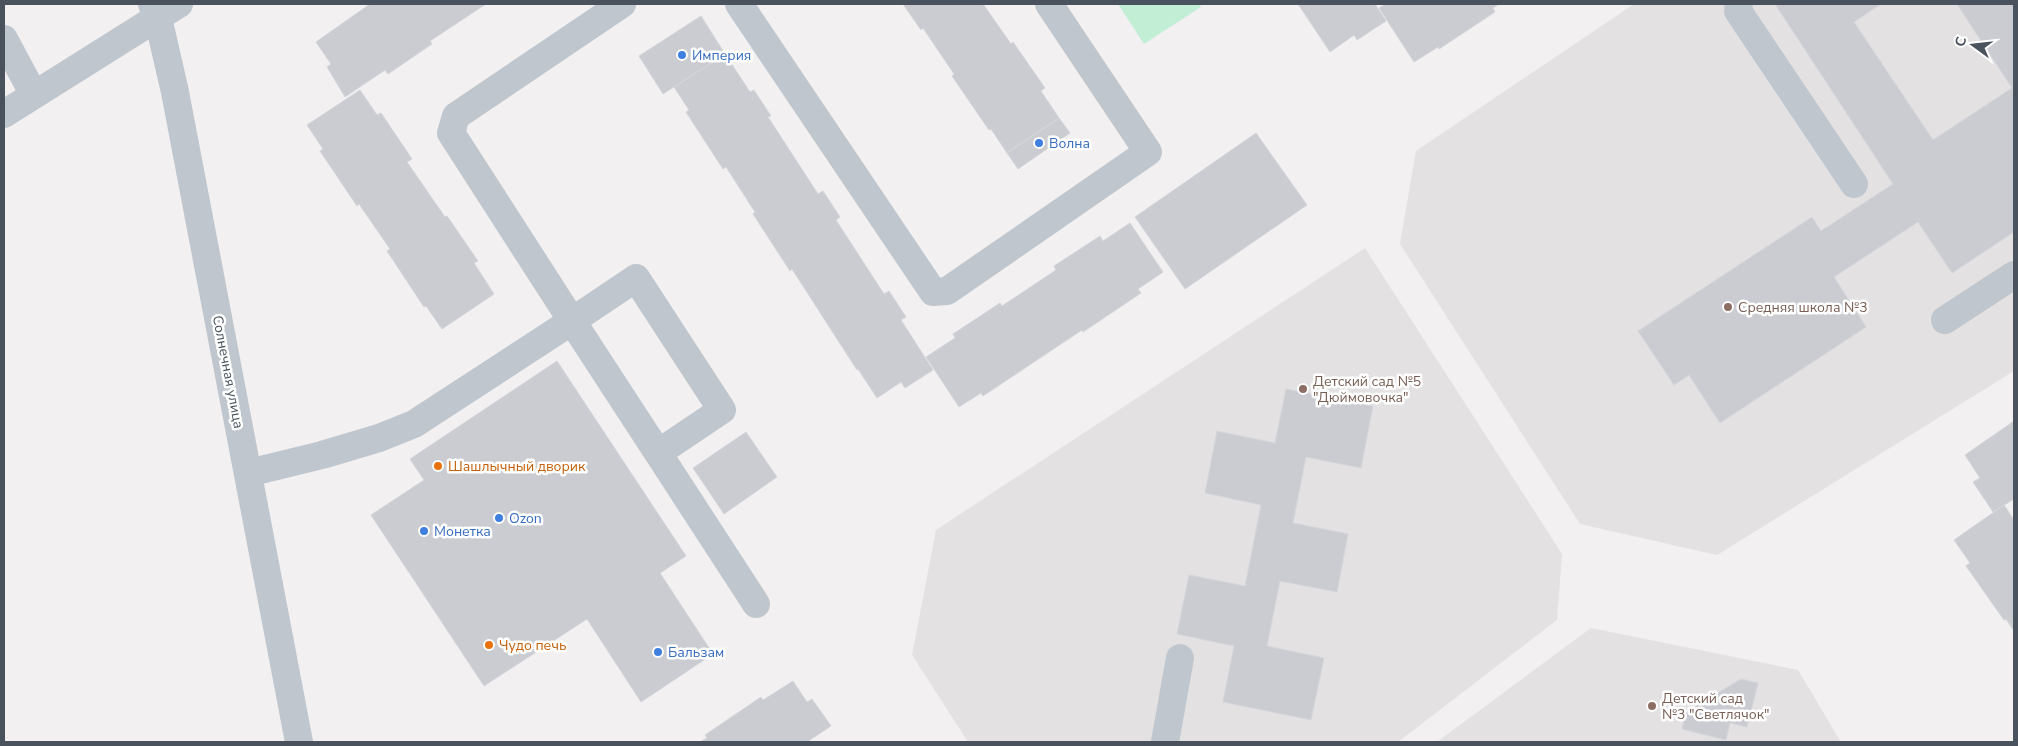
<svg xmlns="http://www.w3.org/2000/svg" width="2018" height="746" font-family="'Nunito Sans',sans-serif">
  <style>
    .education { fill: #e3e1e2 }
    .green { fill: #c1eed5 }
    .building { fill: #caccd2; stroke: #d4d6db }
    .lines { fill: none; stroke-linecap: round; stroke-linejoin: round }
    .minor { stroke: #bfc6ce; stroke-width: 28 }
    .shop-dot { fill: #3f7fe0; stroke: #fff; stroke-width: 2 }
    .education-dot { fill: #8d6e63; stroke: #fff; stroke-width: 2 }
    .food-dot { fill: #e8710a; stroke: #fff; stroke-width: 2 }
    .labels { text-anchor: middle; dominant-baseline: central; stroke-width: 5; stroke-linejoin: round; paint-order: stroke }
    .shop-label { font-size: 14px; fill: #366cbe; stroke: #fff; text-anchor: start }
    .education-label { font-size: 14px; fill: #785e54; stroke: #fff; text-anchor: start }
    .street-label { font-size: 14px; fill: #49525d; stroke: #fff }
    .food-label { font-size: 14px; fill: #c56008; stroke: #fff; text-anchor: start }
  </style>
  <rect width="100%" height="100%" fill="#f2f0f0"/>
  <path class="education" d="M 1634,4 L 2014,4 L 2014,371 L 1717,555 L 1580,524 L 1400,244 L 1416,151 Z
    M 1365,248 L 1562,554 L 1557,620 L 1398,742 L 968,742 L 912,655 L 936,530 Z
    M 1591,628 L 1798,670 L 1841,742 L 1437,742 Z"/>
  <path class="green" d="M 1118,4 L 1199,4 L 1201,7 L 1144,44 Z"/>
  <path class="building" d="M 370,4 L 486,4 L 430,41 L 432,44 L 388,74 L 385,70 L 345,97 L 327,67 L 331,64 L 316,42 Z
    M 903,4 L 983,4 L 1011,44 L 1013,42 L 1045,88 L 1041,91 L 1059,118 L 1007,153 L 991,129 L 989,130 L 952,76 L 954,74 L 923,28 L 921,30 Z
    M 1298,4 L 1375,4 L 1386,21 L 1357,40 L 1354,35 L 1330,52 Z
    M 1386,4 L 1499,4 L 1493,8 L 1495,12 L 1439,49 L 1438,47 L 1414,62 L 1379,8 Z
    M 1775,4 L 1881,4 L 1854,22 L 1933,140 L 2012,88 L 1957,4 L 2014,4 L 2014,232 L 1952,273 L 1918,222 L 1834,277 L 1866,327 L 1720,423 L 1689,375 L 1674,385 L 1638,331 L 1812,217 L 1821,231 L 1893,184 Z
    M 701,16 L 725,54 L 663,94 L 639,56 Z
    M 725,54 L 750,92 L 754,90 L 771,116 L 768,117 L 818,194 L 823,191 L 840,217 L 836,220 L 884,294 L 889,291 L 906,317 L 901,320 L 933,370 L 905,388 L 901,382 L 877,398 L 858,369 L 857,370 L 792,269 L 790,271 L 753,214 L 755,212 L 726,167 L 723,169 L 686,112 L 689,110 L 674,87 Z
    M 360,90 L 377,115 L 381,113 L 412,159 L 407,162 L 445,217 L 447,216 L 478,261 L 474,263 L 494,294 L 442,329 L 426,306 L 424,307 L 387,251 L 390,249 L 359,204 L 357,206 L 320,151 L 323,149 L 307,125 Z
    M 1059,118 L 1070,133 L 1018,169 L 1007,153 Z
    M 1256,133 L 1307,205 L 1185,289 L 1135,217 Z
    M 1130,223 L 1163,272 L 1138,289 L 1141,293 L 1083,332 L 1082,330 L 983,396 L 981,393 L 959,407 L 926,357 L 955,338 L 953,334 L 1000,303 L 1002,306 L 1056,270 L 1054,266 L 1100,236 L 1103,241 Z
    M 557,361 L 686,556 L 660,573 L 713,654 L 641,702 L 587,619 L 484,686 L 371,515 L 424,480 L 410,459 Z
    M 1286,389 L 1373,406 L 1361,468 L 1306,457 L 1293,523 L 1348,534 L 1337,592 L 1280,581 L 1267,646 L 1324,658 L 1311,720 L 1223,702 L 1234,646 L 1177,634 L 1189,575 L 1245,586 L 1261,505 L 1205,493 L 1217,431 L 1275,443 Z
    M 2014,421 L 2014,499 L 1993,512 L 1973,482 L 1980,478 L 1965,455 Z
    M 746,432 L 777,477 L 724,514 L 693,468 Z
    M 2004,505 L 2014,520 L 2014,631 L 2006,619 L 2004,620 L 1966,566 L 1970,563 L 1954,540 Z
    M 1741,679 L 1758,683 L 1747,727 L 1730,723 L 1726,740 L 1682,729 L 1686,712 Z
    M 793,681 L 807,702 L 812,699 L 831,726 L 807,742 L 700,742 L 707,738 L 705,735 L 761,697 L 763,700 Z"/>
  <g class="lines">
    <path class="minor" d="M 152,4 L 158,18 L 175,92 L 299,742
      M 739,4 L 933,292 L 947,291 L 1148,152 L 1049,4
      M 1739,4 L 1738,11 L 1854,184
      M 4,39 L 34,95
      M 4,114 L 179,4
      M 1945,320 L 2014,275
      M 658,453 L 572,321 L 636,278 L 722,410 L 658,453 L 756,604
      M 248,473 L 322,455 L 379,438 L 414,424 L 572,321 L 451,133 L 456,116 L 622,4
      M 1165,742 L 1180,658"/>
  </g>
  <g class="shop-dot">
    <circle cx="682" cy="55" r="5"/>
    <circle cx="1039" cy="143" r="5"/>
    <circle cx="499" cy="518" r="5"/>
    <circle cx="424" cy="531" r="5"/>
    <circle cx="658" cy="652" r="5"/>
  </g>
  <g class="education-dot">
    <circle cx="1728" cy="307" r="5"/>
    <circle cx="1303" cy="389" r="5"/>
    <circle cx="1652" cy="706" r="5"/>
  </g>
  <g class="food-dot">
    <circle cx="438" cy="466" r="5"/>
    <circle cx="489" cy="645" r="5"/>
  </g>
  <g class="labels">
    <g class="shop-label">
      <text x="692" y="55">Империя</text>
      <text x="1049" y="143">Волна</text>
      <text x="509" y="518">Ozon</text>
      <text x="434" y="531">Монетка</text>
      <text x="668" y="652">Бальзам</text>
    </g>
    <g class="education-label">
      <text x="1738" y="307">Средняя школа №3</text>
      <text x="1313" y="381">Детский сад №5<tspan x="1313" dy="16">"Дюймовочка"</tspan></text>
      <text x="1662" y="698">Детский сад<tspan x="1662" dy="16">№3 "Светлячок"</tspan></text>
    </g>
    <g class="street-label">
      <text transform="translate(228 372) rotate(79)">Солнечная улица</text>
    </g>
    <g class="food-label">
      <text x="448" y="466">Шашлычный дворик</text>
      <text x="499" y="645">Чудо печь</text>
    </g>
  </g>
  <rect width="2018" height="746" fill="none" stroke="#49525d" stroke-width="10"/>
  <g transform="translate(1973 45) rotate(285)" stroke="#ffffff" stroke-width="4" paint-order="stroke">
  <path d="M0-4L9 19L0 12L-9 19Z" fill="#49525d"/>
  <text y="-8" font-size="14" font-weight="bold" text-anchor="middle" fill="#49525d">С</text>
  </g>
</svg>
